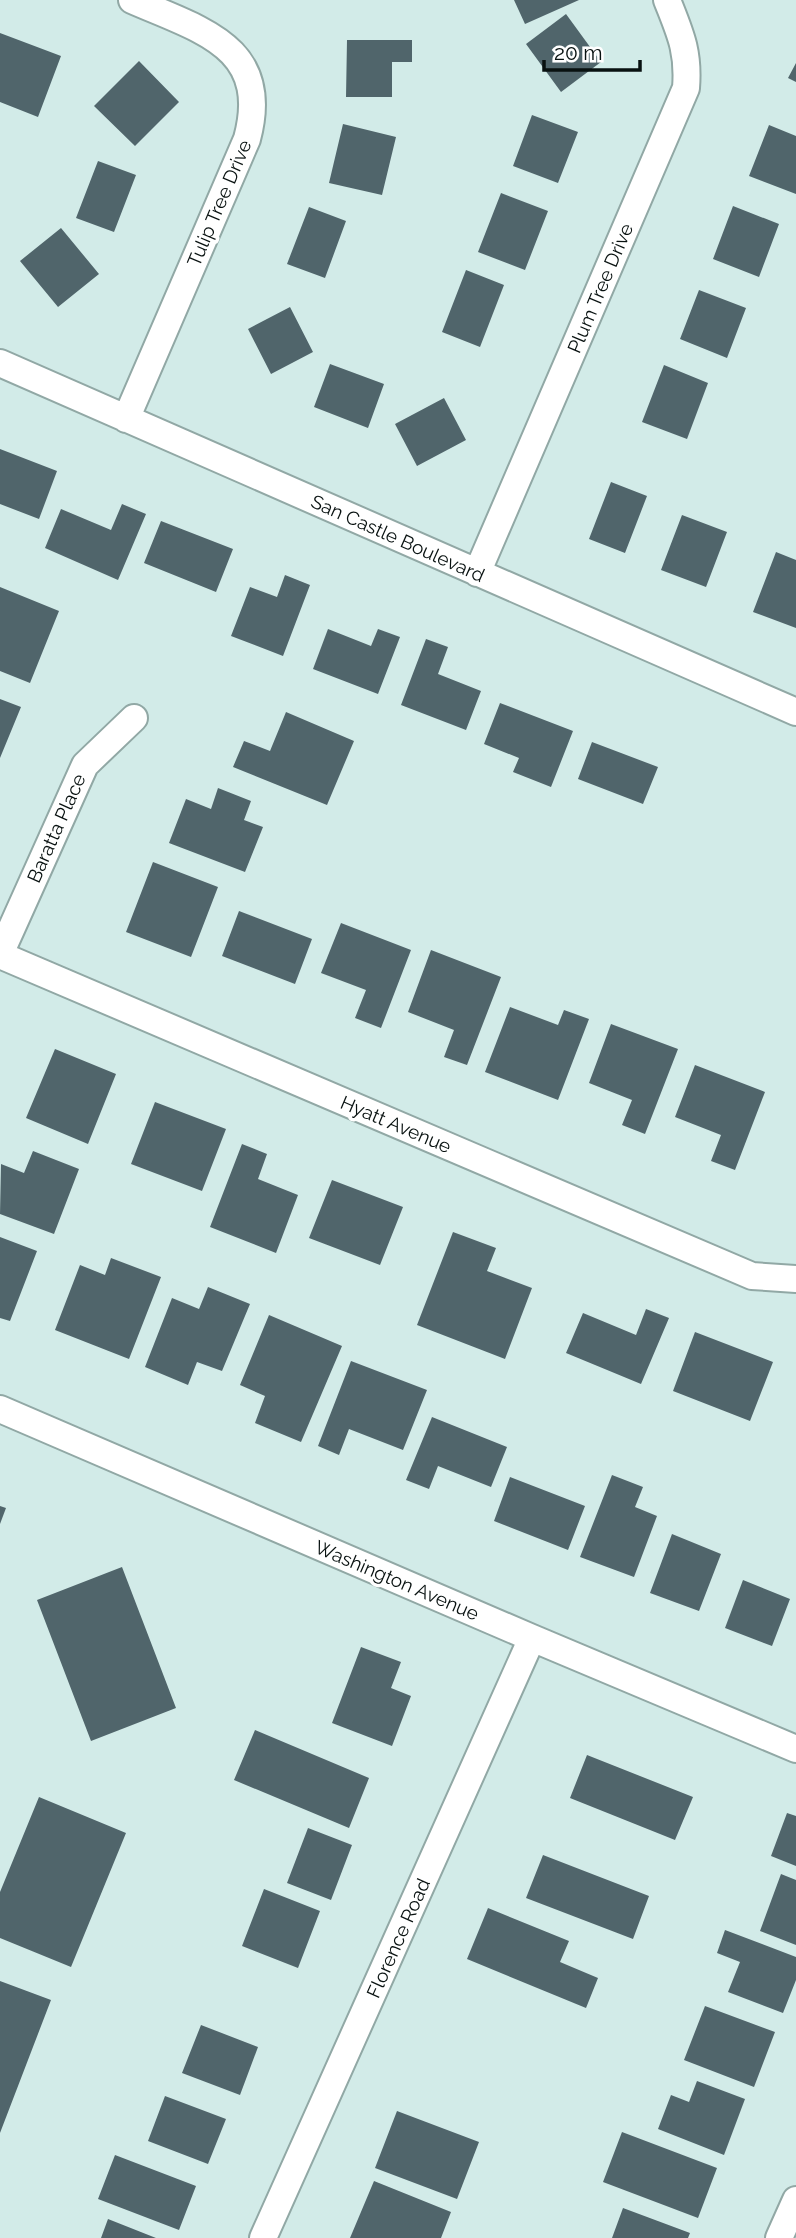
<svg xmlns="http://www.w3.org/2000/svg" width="796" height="2238" font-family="Raleway,sans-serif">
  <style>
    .building { fill: #50656b }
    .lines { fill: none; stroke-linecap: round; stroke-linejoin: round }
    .street-casing { stroke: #91a8a5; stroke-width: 30 }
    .street { stroke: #fff; stroke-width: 26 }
    .labels { text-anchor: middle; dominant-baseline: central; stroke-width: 7; stroke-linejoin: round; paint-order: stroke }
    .street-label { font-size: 19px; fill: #081110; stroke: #fff }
  </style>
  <rect width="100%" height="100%" fill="#d2ebe8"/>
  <path class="building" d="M 514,0 L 579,0 L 525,24 Z
    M 566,14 L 601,62 L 561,92 L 526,44 Z
    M 0,33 L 61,56 L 38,117 L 0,102 Z
    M 347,40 L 412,40 L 412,62 L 392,62 L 392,97 L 346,97 Z
    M 139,61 L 179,102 L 135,146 L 94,106 Z
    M 796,63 L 796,82 L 788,78 Z
    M 532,115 L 578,132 L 558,183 L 513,166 Z
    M 343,124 L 396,137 L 382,195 L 329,183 Z
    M 769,125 L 796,136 L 796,194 L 749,176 Z
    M 98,161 L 136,175 L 114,232 L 76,218 Z
    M 501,193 L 548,211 L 525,270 L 478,252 Z
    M 733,206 L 779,224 L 759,277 L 713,259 Z
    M 309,207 L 346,221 L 325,278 L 287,264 Z
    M 61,228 L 99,274 L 58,307 L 20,261 Z
    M 466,270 L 504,285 L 480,347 L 442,332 Z
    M 699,290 L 746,308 L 727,358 L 680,339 Z
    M 290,307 L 313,352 L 271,374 L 248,329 Z
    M 330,364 L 384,384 L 368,428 L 314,407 Z
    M 664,365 L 708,383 L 687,439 L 642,422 Z
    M 444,398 L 466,440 L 417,466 L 395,424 Z
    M 0,449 L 57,471 L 39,519 L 0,504 Z
    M 611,482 L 647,496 L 625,553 L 589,539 Z
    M 122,504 L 146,514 L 118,580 L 45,548 L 61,509 L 111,530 Z
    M 682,515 L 727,532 L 706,587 L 661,570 Z
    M 161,521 L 233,549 L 216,592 L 144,563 Z
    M 776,552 L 796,560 L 796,628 L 753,612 Z
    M 285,575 L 310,585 L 283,656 L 231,636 L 250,587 L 277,597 Z
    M 0,587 L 59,611 L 30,683 L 0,671 Z
    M 328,629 L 371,646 L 378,629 L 400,637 L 378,694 L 313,669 Z
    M 426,639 L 448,647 L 438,674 L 481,691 L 466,730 L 401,705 Z
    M 0,699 L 21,707 L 0,758 Z
    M 500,703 L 573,731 L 551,787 L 513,772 L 519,758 L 484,744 Z
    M 286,712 L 354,741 L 327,805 L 233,767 L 244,741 L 270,751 Z
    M 592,742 L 658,767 L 643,804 L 578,779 Z
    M 218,788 L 251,801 L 244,820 L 263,827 L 245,872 L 169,843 L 186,799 L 211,809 Z
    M 153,862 L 218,887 L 191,957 L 126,932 Z
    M 239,911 L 312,939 L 295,984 L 222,956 Z
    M 341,923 L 411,950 L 381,1028 L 355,1018 L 366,990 L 321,973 Z
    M 431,950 L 501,977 L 467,1065 L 444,1057 L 454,1030 L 408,1012 Z
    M 510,1007 L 558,1025 L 564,1010 L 589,1019 L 558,1100 L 485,1072 Z
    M 611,1024 L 678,1049 L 645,1134 L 622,1125 L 632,1100 L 589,1083 Z
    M 55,1049 L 116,1074 L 88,1144 L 26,1118 Z
    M 695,1065 L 765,1092 L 735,1170 L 711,1161 L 721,1135 L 675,1117 Z
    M 155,1102 L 226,1129 L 202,1191 L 131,1164 Z
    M 242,1144 L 267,1154 L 258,1179 L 298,1195 L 276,1253 L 210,1227 Z
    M 33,1151 L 79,1169 L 54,1234 L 0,1214 L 1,1164 L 24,1173 Z
    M 332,1180 L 403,1207 L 380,1265 L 309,1238 Z
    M 453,1232 L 496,1248 L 487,1271 L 532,1288 L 505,1359 L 417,1325 Z
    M 0,1237 L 37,1251 L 10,1321 L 0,1318 Z
    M 111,1258 L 161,1277 L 129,1359 L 55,1330 L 80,1265 L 105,1275 Z
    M 208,1287 L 250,1304 L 222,1371 L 197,1362 L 188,1385 L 145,1367 L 172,1298 L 199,1309 Z
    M 646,1309 L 669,1318 L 641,1384 L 566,1353 L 583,1313 L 636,1335 Z
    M 269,1315 L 342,1346 L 301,1442 L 255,1423 L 265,1396 L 240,1385 Z
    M 695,1332 L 773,1362 L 750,1421 L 673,1391 Z
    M 351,1361 L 427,1390 L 403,1450 L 349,1429 L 339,1455 L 318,1446 Z
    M 432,1417 L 507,1447 L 491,1487 L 438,1466 L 429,1489 L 406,1480 Z
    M 612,1475 L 643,1487 L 635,1507 L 657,1516 L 634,1577 L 580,1557 Z
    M 510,1477 L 585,1506 L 568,1550 L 494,1521 Z
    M 0,1506 L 6,1508 L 0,1524 Z
    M 672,1534 L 721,1554 L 699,1611 L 650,1593 Z
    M 122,1567 L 176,1708 L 91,1741 L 37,1600 Z
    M 743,1580 L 790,1599 L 772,1646 L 725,1628 Z
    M 361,1647 L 401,1662 L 391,1688 L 411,1696 L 392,1746 L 332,1723 Z
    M 255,1730 L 369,1778 L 349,1828 L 234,1780 Z
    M 587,1755 L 693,1797 L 675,1840 L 570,1798 Z
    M 39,1797 L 126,1833 L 71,1967 L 0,1938 L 0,1892 Z
    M 787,1813 L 796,1816 L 796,1866 L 771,1856 Z
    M 308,1828 L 352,1845 L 331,1900 L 287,1883 Z
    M 543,1855 L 649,1896 L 633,1939 L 526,1898 Z
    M 781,1874 L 796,1880 L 796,1945 L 760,1931 Z
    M 264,1889 L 320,1911 L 298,1968 L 242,1946 Z
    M 488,1908 L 569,1941 L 560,1962 L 598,1978 L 586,2008 L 467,1959 Z
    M 725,1930 L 796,1957 L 796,1980 L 783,2013 L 728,1992 L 740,1962 L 717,1953 Z
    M 0,1981 L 51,2000 L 0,2133 Z
    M 705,2006 L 775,2032 L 754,2087 L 684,2060 Z
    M 201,2025 L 258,2047 L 240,2095 L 182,2073 Z
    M 697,2081 L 745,2099 L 724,2155 L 658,2129 L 671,2095 L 689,2102 Z
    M 165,2096 L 226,2119 L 208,2164 L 148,2141 Z
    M 397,2111 L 479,2142 L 457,2199 L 375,2168 Z
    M 622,2132 L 717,2168 L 698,2218 L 603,2182 Z
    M 115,2155 L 196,2186 L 179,2230 L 98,2199 Z
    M 374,2181 L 451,2212 L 441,2238 L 350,2238 Z
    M 623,2208 L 690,2233 L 688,2238 L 612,2238 Z
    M 108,2219 L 156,2238 L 101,2238 Z"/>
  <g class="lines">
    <g class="street-casing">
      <path id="street" d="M 0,363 L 796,712
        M 126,419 L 247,139 C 272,46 200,30 132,0
        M 477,573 L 686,88 C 689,51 680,33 667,0
        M 0,954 L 85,765 L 134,718
        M 0,955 L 752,1276 L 796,1279
        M 0,1409 L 532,1638 L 796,1749
        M 263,2238 L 532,1638
        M 779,2238 L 796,2200"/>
    </g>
    <use href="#street" class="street"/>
  </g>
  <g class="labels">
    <g class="street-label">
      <text transform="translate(219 203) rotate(-67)">Tulip Tree Drive</text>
      <text transform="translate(600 288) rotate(-67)">Plum Tree Drive</text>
      <text transform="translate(398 538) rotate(24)">San Castle Boulevard</text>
      <text transform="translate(56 828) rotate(-66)">Baratta Place</text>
      <text transform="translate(396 1124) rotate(23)">Hyatt Avenue</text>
      <text transform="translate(397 1580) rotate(23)">Washington Avenue</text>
      <text transform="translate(398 1938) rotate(-66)">Florence Road</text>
    </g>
  </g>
  <path d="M544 60v10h96v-10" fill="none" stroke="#081110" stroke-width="3.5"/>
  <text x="554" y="60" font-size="21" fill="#081110" stroke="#ffffff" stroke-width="5" paint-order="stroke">20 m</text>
</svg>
